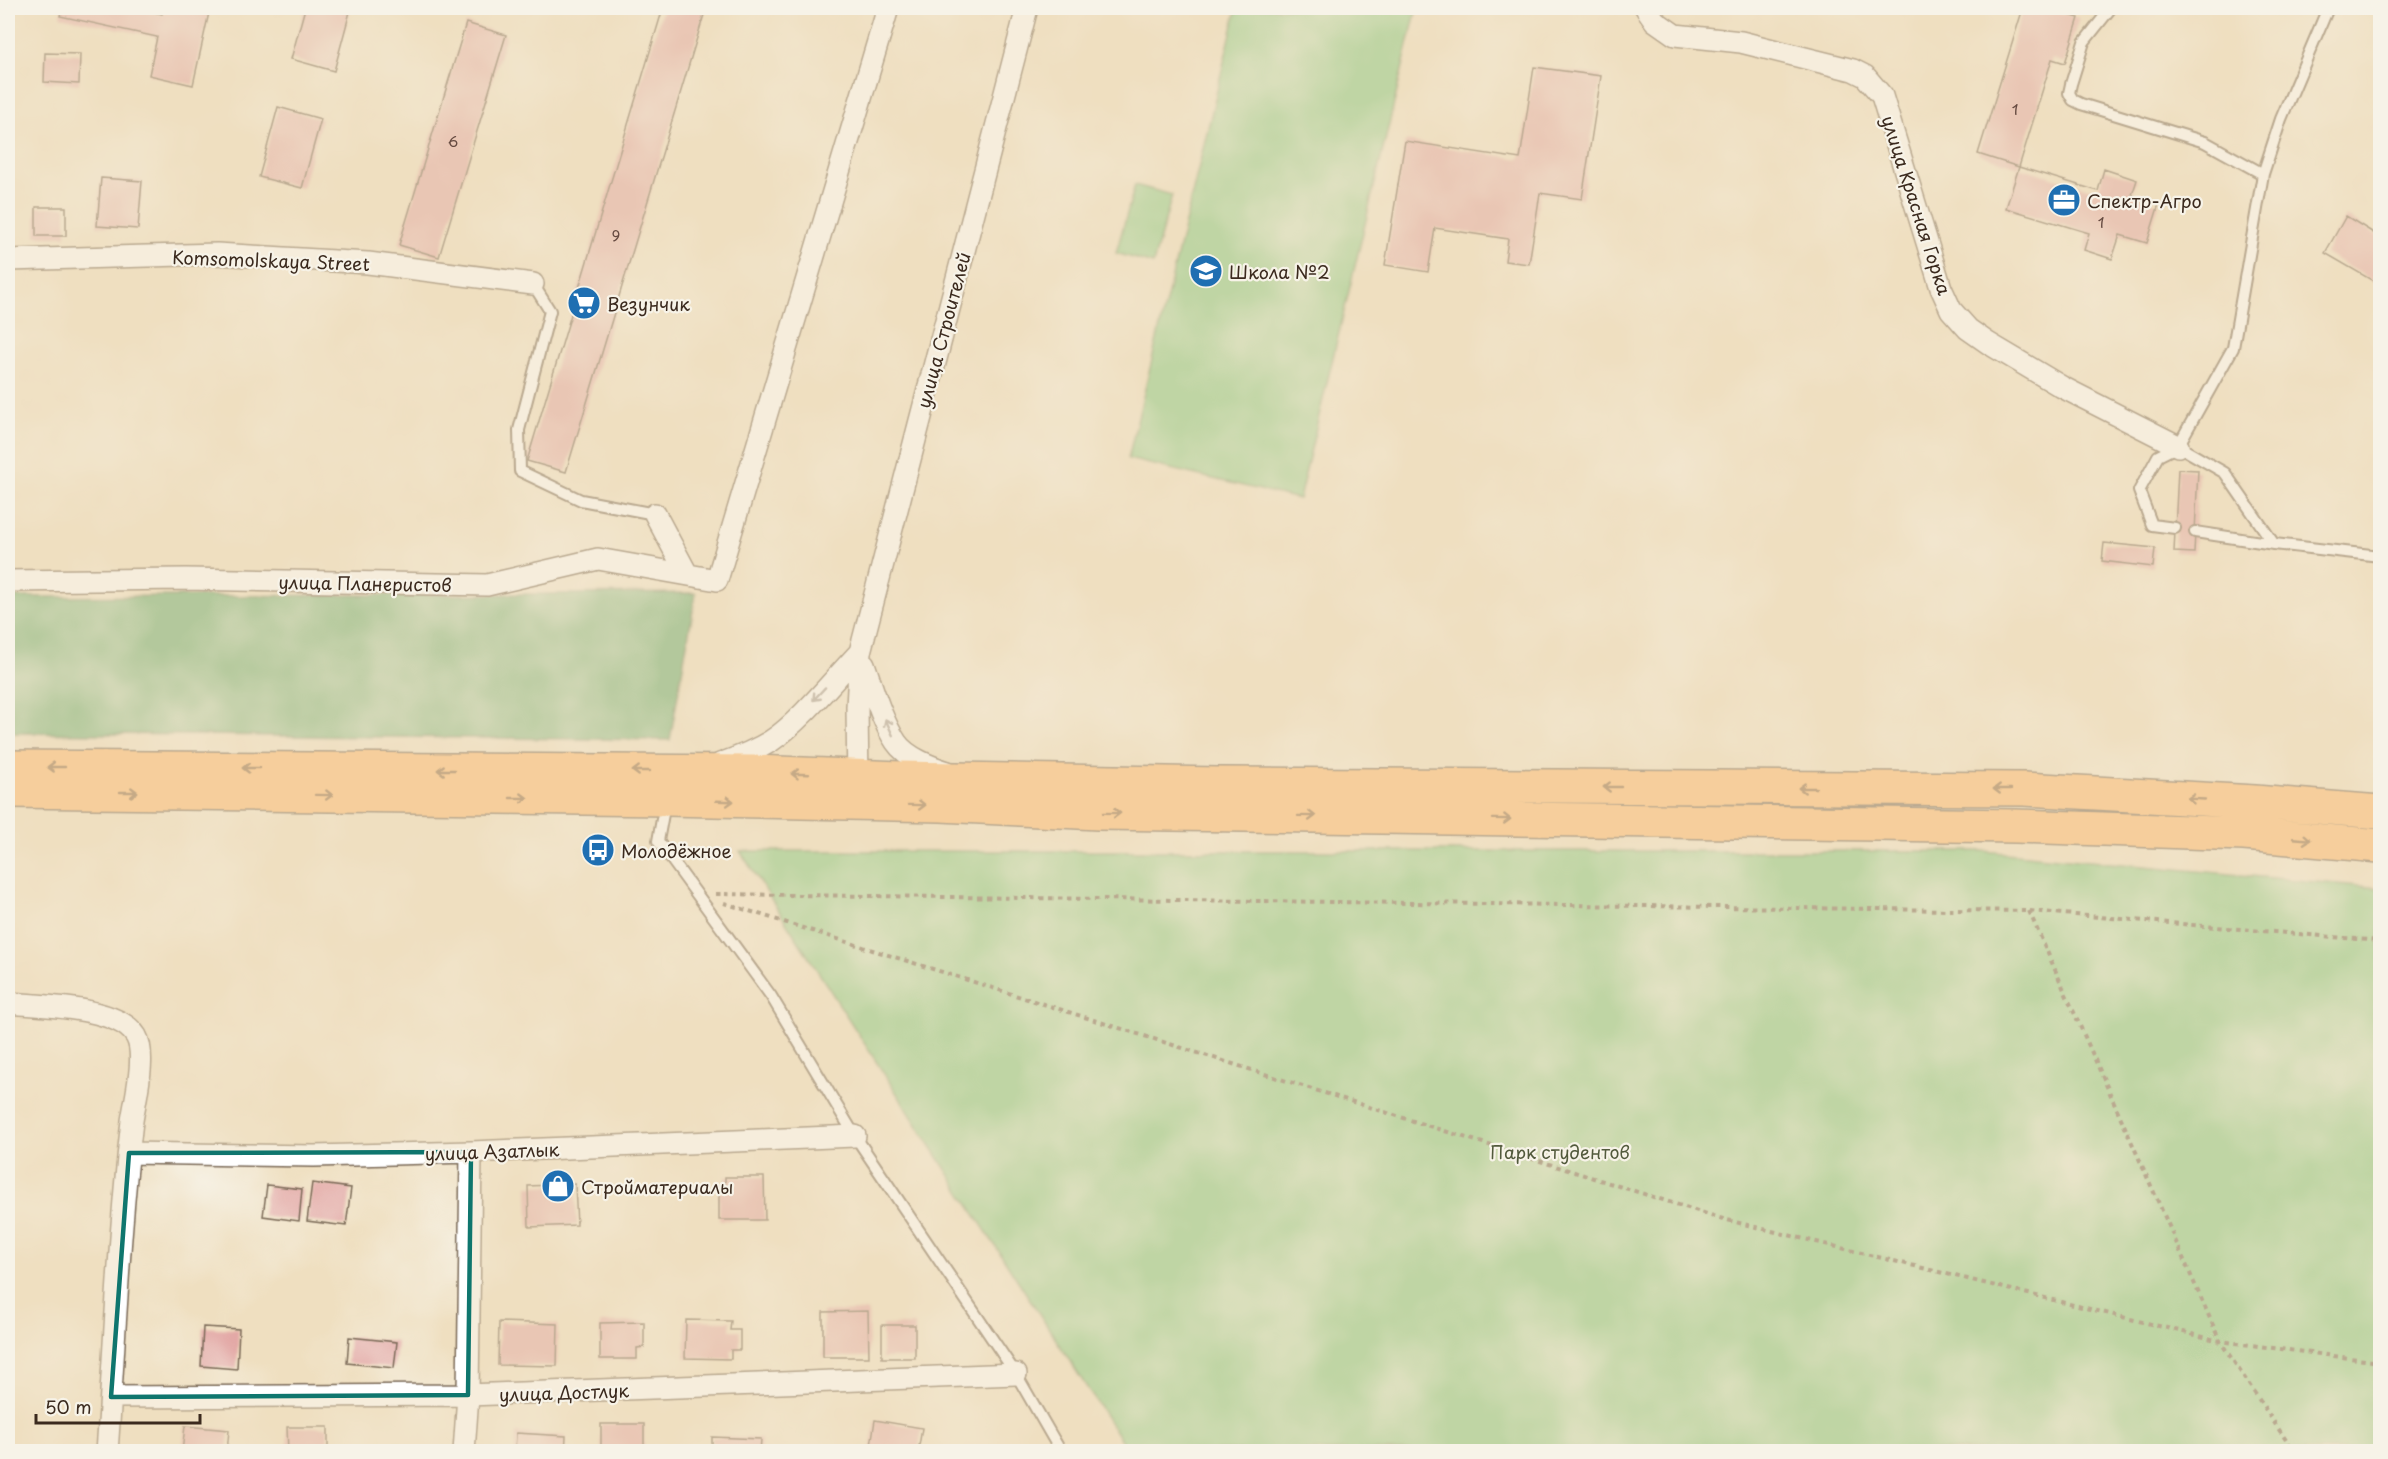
<svg xmlns="http://www.w3.org/2000/svg" width="2388" height="1459" font-family="'Playpen Sans',sans-serif">
  <style>
    .green { fill: #86ca83; stroke: #607a50; stroke-width: 1.5 }
    .forest { fill: #6cae71; stroke: #546c48; stroke-width: 1.5 }
    .building { fill: #e3a8a6 }
    .lines { fill: none; stroke-linecap: round; stroke-linejoin: round }
    .lane-casing { stroke: #7a6957; stroke-width: 14 }
    .street-casing { stroke: #7a6957; stroke-width: 24 }
    .primary-casing { stroke: #7a6957; stroke-width: 36 }
    .path { stroke: #7a6957; stroke-width: 4; stroke-dasharray: 4.5 4.5; stroke-linecap: butt }
    .lane { stroke: #fff; stroke-width: 10 }
    .street { stroke: #fff; stroke-width: 21 }
    .primary { stroke: #ffbb71; stroke-width: 33 }
    .oneway { stroke: #a79f9a }
    .oneway2 { stroke: #936b43 }
    .marked { fill: none; stroke: #0f766e; stroke-width: 4.5; stroke-linejoin: round }
    .labels { text-anchor: middle; dominant-baseline: central; stroke-width: 4.5; stroke-linejoin: round; paint-order: stroke }
    .number-label { font-size: 15px; fill: #654a40 }
    .poi-label { font-size: 18px; fill: #3b2a1e; stroke: #f7f3e8; text-anchor: start }
    .street-label { font-size: 18px; fill: #3b2a1e; stroke: #f7f3e8 }
    .park-label { font-size: 18px; fill: #525a3c; stroke: #f7f3e8 }
  </style>
  <rect width="100%" height="100%" fill="#f7f3e8"/>
  <filter id="ink" filterUnits="userSpaceOnUse"><feTurbulence type="fractalNoise" baseFrequency=".0167" numOctaves="2"/><feDisplacementMap in="SourceGraphic" scale="12" xChannelSelector="R" yChannelSelector="G"/><feConvolveMatrix kernelMatrix="1 2 1 2 8 2 1 2 1" color-interpolation-filters="sRGB"/></filter>
  <filter id="wash" filterUnits="userSpaceOnUse"><feTurbulence type="fractalNoise" baseFrequency=".008" numOctaves="4" result="noise"/><feDisplacementMap in="SourceGraphic" scale="24" xChannelSelector="R" yChannelSelector="G"/><feGaussianBlur stdDeviation="1.35" result="paint"/><feColorMatrix in="noise" values="0 0 0 0 0 0 0 0 0 0 0 0 0 0 0 0 0 1.4 0 .05"/><feComposite in="paint" operator="in"/></filter>
  <g filter="url(#wash)">
    <rect width="100%" height="100%" fill="#efdfc0"/>
    <path class="green" d="M 1237,8 L 1398,8 L 1416,12 L 1299,499 L 1128,459 Z
      M 1135,185 L 1172,195 L 1153,264 L 1116,253 Z
      M 740,851 L 1983,851 L 2380,888 L 2380,1451 L 1128,1451 Z"/>
    <path class="forest" d="M 696,593 L 670,740 L 8,733 L 8,597 Z"/>
    <g id="blocks">
      <path class="building" d="M 62,8 L 134,8 L 162,14 L 164,8 L 210,8 L 193,85 L 149,75 L 157,37 L 60,16 Z
        M 305,8 L 351,8 L 334,71 L 291,59 Z
        M 663,8 L 706,8 L 566,472 L 527,461 Z
        M 2023,8 L 2045,8 L 2079,18 L 2065,63 L 2052,59 L 2019,167 L 1978,154 Z
        M 466,23 L 506,35 L 439,257 L 399,245 Z
        M 45,53 L 80,54 L 79,84 L 44,82 Z
        M 1534,67 L 1601,76 L 1582,199 L 1540,193 L 1529,264 L 1505,261 L 1508,239 L 1435,228 L 1428,272 L 1385,265 L 1405,141 L 1520,159 Z
        M 278,107 L 321,119 L 302,188 L 259,177 Z
        M 2019,167 L 2098,191 L 2104,169 L 2137,180 L 2132,195 L 2159,204 L 2147,243 L 2120,235 L 2112,259 L 2084,250 L 2089,233 L 2006,208 Z
        M 101,178 L 142,181 L 138,229 L 97,226 Z
        M 36,207 L 66,207 L 66,236 L 36,236 Z
        M 2346,216 L 2380,237 L 2380,285 L 2325,253 Z
        M 2178,469 L 2198,470 L 2194,553 L 2174,552 Z
        M 2104,543 L 2155,548 L 2153,567 L 2102,561 Z
        M 725,1177 L 764,1177 L 765,1220 L 719,1220 L 719,1192 L 725,1192 Z
        M 312,1183 L 351,1188 L 346,1226 L 307,1221 Z
        M 575,1184 L 577,1225 L 529,1227 L 528,1186 Z
        M 267,1185 L 302,1189 L 299,1221 L 263,1216 Z
        M 868,1311 L 869,1357 L 823,1357 L 823,1312 Z
        M 686,1320 L 731,1321 L 730,1330 L 740,1330 L 740,1350 L 731,1350 L 731,1359 L 685,1358 Z
        M 499,1322 L 558,1324 L 557,1366 L 498,1365 Z
        M 644,1322 L 644,1347 L 637,1348 L 637,1359 L 600,1359 L 600,1323 Z
        M 882,1325 L 915,1325 L 915,1358 L 882,1358 Z
        M 203,1327 L 239,1329 L 237,1369 L 201,1366 Z
        M 349,1337 L 397,1342 L 394,1368 L 347,1363 Z
        M 875,1420 L 922,1428 L 918,1452 L 870,1452 Z
        M 601,1424 L 644,1424 L 644,1452 L 601,1452 Z
        M 185,1426 L 229,1430 L 227,1452 L 182,1452 Z
        M 287,1427 L 328,1427 L 328,1452 L 288,1452 Z
        M 516,1433 L 566,1436 L 565,1452 L 515,1452 Z
        M 712,1437 L 761,1439 L 760,1452 L 712,1452 Z"/>
    </g>
  </g>
  <g filter="url(#ink)">
    <use href="#blocks" fill-opacity="0" stroke="#7a6957" stroke-width="1.5"/>
    <g class="lines">
      <g class="lane-casing">
        <path id="lane" d="M 2111,8 L 2084,42 L 2071,84 L 2069,93 L 2073,100 L 2081,104 L 2205,142 L 2263,174
          M 2328,8 L 2281,119 L 2263,174 L 2233,348 L 2178,446 L 2225,473 L 2274,544 L 2380,556
          M 533,284 L 550,311 L 519,430 L 520,471 L 581,500 L 655,514
          M 2175,528 L 2152,525 L 2139,491 L 2158,456 L 2178,446
          M 2195,532 L 2274,544
          M 665,803 L 658,841 L 771,996 L 855,1136 L 1016,1374 L 1061,1452"/>
      </g>
      <g class="street-casing">
        <path id="street" d="M 1646,8 L 1655,21 L 1675,35 L 1741,42 L 1853,70 L 1865,76 L 1882,96 L 1941,288 L 1951,310 L 1968,329 L 1988,343 L 2062,387 L 2178,446
          M 8,260 L 217,254 L 368,263 L 533,284
          M 655,514 L 687,574
          M 8,581 L 186,579 L 487,585 L 598,559 L 717,580 L 888,8
          M 864,664 C 873,689 881,719 896,742 C 906,757 931,767 948,772
          M 720,764 C 737,758 755,751 771,741 C 800,722 835,678 860,652
          M 858,786 L 857,707 L 860,652 L 1027,8
          M 8,1003 C 39,1006 118,1006 136,1036 C 147,1055 135,1100 132,1121 C 119,1230 115,1342 107,1452
          M 129,1153 L 314,1156 L 471,1152 L 855,1136
          M 111,1397 L 468,1395 L 1016,1374
          M 464,1452 L 468,1395 L 471,1152"/>
      </g>
      <g class="primary-casing">
        <path id="primary" d="M 8,767 L 753,772 L 900,778 L 1219,784 L 2024,789 L 2255,802 L 2380,812
          M 8,791 L 666,799 L 941,805 L 1098,813 L 2016,826 L 2244,834 L 2380,846"/>
      </g>
      <path class="path" d="M 716,894 L 2029,911 L 2380,941
        M 724,903 L 1723,1219 L 2220,1341 L 2380,1362
        M 2029,911 L 2220,1341 L 2294,1452"/>
      <use href="#lane" class="lane"/>
      <use href="#street" class="street"/>
      <use href="#primary" class="primary"/>
    </g>
    <defs><path id="oneway-shaft" d="M-6 0H5M1.5-3L5.5 0L1.5 3" fill="none" stroke-width="1.6" stroke-linecap="round" stroke-linejoin="round" transform="scale(1.5)"/></defs>
    <g class="oneway">
      <use href="#oneway-shaft" transform="translate(819 694) rotate(133)"/>
      <use href="#oneway-shaft" transform="translate(889 727) rotate(-115)"/>
    </g>
    <g class="oneway2">
      <use href="#oneway-shaft" transform="translate(56 767) rotate(-180)"/>
      <use href="#oneway-shaft" transform="translate(251 768) rotate(-180)"/>
      <use href="#oneway-shaft" transform="translate(446 770) rotate(-180)"/>
      <use href="#oneway-shaft" transform="translate(641 771) rotate(-180)"/>
      <use href="#oneway-shaft" transform="translate(800 774) rotate(-178)"/>
      <use href="#oneway-shaft" transform="translate(1612 787) rotate(-180)"/>
      <use href="#oneway-shaft" transform="translate(1807 788) rotate(-180)"/>
      <use href="#oneway-shaft" transform="translate(2002 789) rotate(-180)"/>
      <use href="#oneway-shaft" transform="translate(129 792)"/>
      <use href="#oneway-shaft" transform="translate(324 795) rotate(1)"/>
      <use href="#oneway-shaft" transform="translate(519 798)"/>
      <use href="#oneway-shaft" transform="translate(2196 799) rotate(-177)"/>
      <use href="#oneway-shaft" transform="translate(725 801) rotate(2)"/>
      <use href="#oneway-shaft" transform="translate(917 805) rotate(1)"/>
      <use href="#oneway-shaft" transform="translate(1112 813) rotate(1)"/>
      <use href="#oneway-shaft" transform="translate(1307 816) rotate(1)"/>
      <use href="#oneway-shaft" transform="translate(1502 819) rotate(1)"/>
      <use href="#oneway-shaft" transform="translate(2302 839) rotate(5)"/>
    </g>
  </g>
  <path d="M0 0H2388V1459H0ZM 471,1152 L 468,1395 L 111,1397 L 129,1153 Z" fill="#efdfc0" fill-opacity=".55" fill-rule="evenodd"/>
  <path class="marked" d="M 471,1152 L 468,1395 L 111,1397 L 129,1153 Z"/>
  <defs>
    <g id="office-disc" transform="scale(1.725)"><circle r="9.5" fill="#1f6fb2" stroke="#f7f3e8"/><path d="M-6-3h4V-5.5h4V-3h4V5H-6ZM-1-4.5V-3h2v-1.5ZM-6 0V1H6V0Z" fill="#fff"/></g>
    <g id="school-disc" transform="scale(1.725)"><circle r="9.5" fill="#1f6fb2" stroke="#f7f3e8"/><path d="M0-5L7-2L0 1L-7-2ZM-4 1L0 2.5L4 1V4Q0 6-4 4Z" fill="#fff"/></g>
    <g id="supermarket-disc" transform="scale(1.725)"><circle r="9.5" fill="#1f6fb2" stroke="#f7f3e8"/><path d="M-6-5.5h2.5l.6 2H6L4.5 2H-2.5L-4.4-4H-6ZM-1.5 3.2a1.3 1.3 0 1 0 .1 0ZM3 3.2a1.3 1.3 0 1 0 .1 0Z" fill="#fff"/></g>
    <g id="bus-disc" transform="scale(1.725)"><circle r="9.5" fill="#1f6fb2" stroke="#f7f3e8"/><path d="M-5-6H5V4H4V6H2V4H-2V6H-4V4H-5ZM-3.5-4V0h7V-4ZM-3.5 1.2v1.5H-2V1.2ZM2 1.2v1.5H3.5V1.2Z" fill="#fff"/></g>
    <g id="shop-disc" transform="scale(1.725)"><circle r="9.5" fill="#1f6fb2" stroke="#f7f3e8"/><path d="M-5-2.5h2.3a2.7 3.5 0 0 1 5.4 0H5L5.5 6h-11ZM-1.5-2.5h3a1.5 2.3 0 0 0-3 0Z" fill="#fff"/></g>
  </defs>
  <g fill-rule="evenodd">
    <use href="#office-disc" x="2064" y="200"/>
    <use href="#school-disc" x="1206" y="271"/>
    <use href="#supermarket-disc" x="584" y="303"/>
    <use href="#bus-disc" x="598" y="850"/>
    <use href="#shop-disc" x="558" y="1186"/>
  </g>
  <g class="labels">
    <g class="number-label">
      <text x="2015" y="108">1</text>
      <text x="453" y="140">6</text>
      <text x="2101" y="221">1</text>
      <text x="616" y="234">9</text>
    </g>
    <g class="poi-label">
      <text x="2087" y="200">Спектр-Агро</text>
      <text x="1229" y="271">Школа №2</text>
      <text x="607" y="303">Везунчик</text>
      <text x="621" y="850">Молодёжное</text>
      <text x="581" y="1186">Стройматериалы</text>
    </g>
    <g class="street-label">
      <text transform="translate(1917 205) rotate(72)">улица Красная Горка</text>
      <text transform="translate(271 260) rotate(2)">Komsomolskaya Street</text>
      <text transform="translate(943 330) rotate(-75)">улица Строителей</text>
      <text transform="translate(365 583) rotate(1)">улица Планеристов</text>
      <text transform="translate(492 1151) rotate(-2)">улица Азатлык</text>
      <text transform="translate(564 1392) rotate(-2)">улица Достлук</text>
    </g>
    <g class="park-label">
      <text x="1560" y="1151">Парк студентов</text>
    </g>
  </g>
  <rect width="2388" height="1459" fill="none" stroke="#f7f3e8" stroke-width="30"/>
  <path d="M36 1414v9h164v-9" fill="none" stroke="#3b2a1e" stroke-width="3"/>
  <text x="45" y="1414" font-size="18" fill="#3b2a1e" stroke="#f7f3e8" stroke-width="4.5" paint-order="stroke">50 m</text>
</svg>
